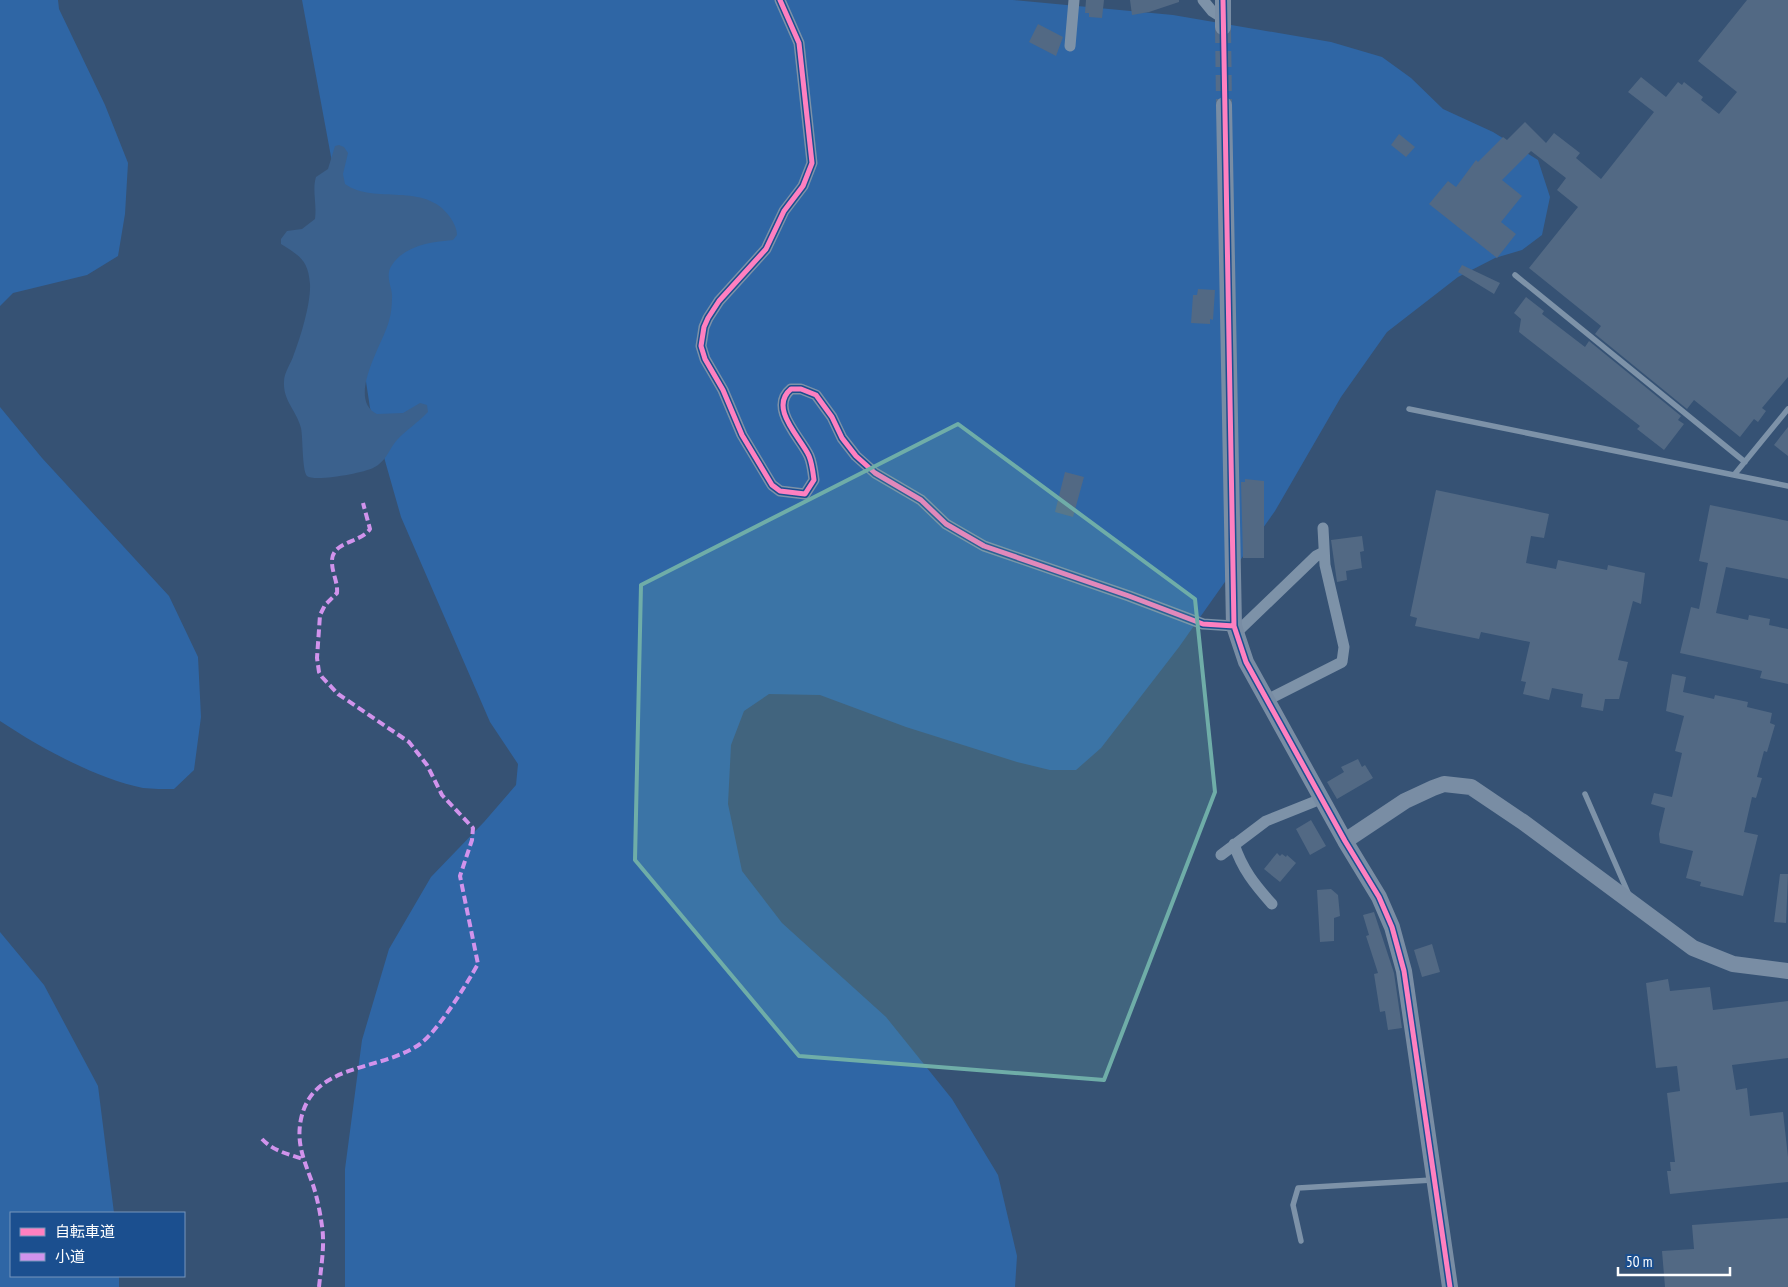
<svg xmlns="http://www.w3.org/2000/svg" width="1788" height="1287" font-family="'PT Sans Narrow','Noto Sans JP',sans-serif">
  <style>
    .green { fill: #2f66a5 }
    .water { fill: #3b618d }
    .building { fill: #526984 }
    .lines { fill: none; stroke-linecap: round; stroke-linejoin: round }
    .secondary-tunnel { stroke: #546c89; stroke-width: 16; stroke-dasharray: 16 8; stroke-linecap: butt }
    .lane { stroke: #7d92a8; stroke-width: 5.5 }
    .street { stroke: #7d92a8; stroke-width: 11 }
    .secondary { stroke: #798da4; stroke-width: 16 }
    .quiet { stroke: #d193ec; stroke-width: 4; stroke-dasharray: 8 4; stroke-linecap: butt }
    .cycleway-casing { stroke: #1b4f8f; stroke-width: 8 }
    .cycleway { stroke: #ff80c0; stroke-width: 5 }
    .marked { fill: #6fada8; fill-opacity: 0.2; stroke: #6fada8; stroke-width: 4; stroke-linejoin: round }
  </style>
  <rect width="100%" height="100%" fill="#365274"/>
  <path class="green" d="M 0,0 L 58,0 L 59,9 L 105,105 L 128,163 L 125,214 L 118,256 L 87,275 L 13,293 L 0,306 Z
    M 302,0 L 1013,0 L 1173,15 L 1331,42 L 1382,57 L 1411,78 L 1443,109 L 1493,132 L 1538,160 L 1550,197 L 1542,235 L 1522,250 L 1495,258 L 1458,277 L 1387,332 L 1341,397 L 1275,511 L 1179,647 L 1101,748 L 1076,770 L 1050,770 L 1017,762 L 906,727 L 820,695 L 769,694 L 744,711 L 731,745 L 728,804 L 742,871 L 782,923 L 886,1017 L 952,1099 L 998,1175 L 1017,1256 L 1015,1287 L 345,1287 L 345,1169 L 362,1040 L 389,949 L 431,877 L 484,822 L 516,785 L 518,764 L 490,722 L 401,517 L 370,408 L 337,189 Z
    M 0,407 L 42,458 L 169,596 L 198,657 L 201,717 L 194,770 L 174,789 C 164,789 153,789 143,788 C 97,779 39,747 0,721 Z
    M 0,932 L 44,985 L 98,1086 L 114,1213 L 11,1213 L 11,1276 L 119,1276 L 119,1287 L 0,1287 Z"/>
  <path class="water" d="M 339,145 L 344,147 L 348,153 L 343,174 L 345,184 C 374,205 425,181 450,217 C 454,223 457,229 457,235 L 453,240 C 432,242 405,245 392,265 C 384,276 393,288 392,298 C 392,306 391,314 389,321 C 383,344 346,399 377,414 L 403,413 L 420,403 L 427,405 L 428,412 C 419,422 407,429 397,440 C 389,449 386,462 373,468 C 363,473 315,482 307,476 C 302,471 303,437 301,428 C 297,411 283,401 284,382 C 284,372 291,364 294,354 C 301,336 311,302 310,284 C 308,260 300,256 281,244 L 281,239 L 287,231 L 302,229 L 315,219 C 317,204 312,190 316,177 L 328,169 L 335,146 Z"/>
  <path class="building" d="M 1086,0 L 1104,0 L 1102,18 L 1089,17 L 1089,13 L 1085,13 Z
    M 1130,0 L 1179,0 L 1179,2 L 1149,12 L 1132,15 Z
    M 1747,0 L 1788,0 L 1788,377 L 1762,408 L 1766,411 L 1758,422 L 1754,419 L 1740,437 L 1694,400 L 1687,409 L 1595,334 L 1601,326 L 1529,268 L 1578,207 L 1557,190 L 1566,178 L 1531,151 L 1502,180 L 1522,196 L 1501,222 L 1516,234 L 1497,258 L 1429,204 L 1448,181 L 1456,187 L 1476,160 L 1478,162 L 1503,137 L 1507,140 L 1525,122 L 1546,143 L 1554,133 L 1580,153 L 1576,158 L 1601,179 L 1654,112 L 1628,92 L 1641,77 L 1666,97 L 1678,82 L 1682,85 L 1684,82 L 1703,97 L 1701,100 L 1719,114 L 1737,92 L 1698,61 Z
    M 1038,24 L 1063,37 L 1056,56 L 1029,42 Z
    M 1399,134 L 1415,147 L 1406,157 L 1391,145 Z
    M 1462,265 L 1500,283 L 1494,294 L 1458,272 Z
    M 1198,289 L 1215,290 L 1213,320 L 1210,319 L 1210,324 L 1191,323 L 1193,295 L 1197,295 Z
    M 1526,297 L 1544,311 L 1542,314 L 1585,347 L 1589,341 L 1681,416 L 1678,420 L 1684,424 L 1664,450 L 1637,429 L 1640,426 L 1519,332 L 1521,319 L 1514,313 Z
    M 1788,427 L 1788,456 L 1774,445 Z
    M 1065,472 L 1084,477 L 1073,517 L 1055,512 Z
    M 1245,479 L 1264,481 L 1264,558 L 1243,558 L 1241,482 L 1245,482 Z
    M 1436,490 L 1549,514 L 1544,538 L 1531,536 L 1526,563 L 1556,569 L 1558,560 L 1607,570 L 1608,565 L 1645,573 L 1641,604 L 1633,601 L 1618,660 L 1628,662 L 1619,699 L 1605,699 L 1603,711 L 1581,707 L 1583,694 L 1552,688 L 1549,700 L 1523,694 L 1526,682 L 1521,681 L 1530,642 L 1481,632 L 1479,639 L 1415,626 L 1417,618 L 1410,616 Z
    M 1710,505 L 1788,521 L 1788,579 L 1726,567 L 1716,613 L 1748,620 L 1749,615 L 1770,619 L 1769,625 L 1788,629 L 1788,684 L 1760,678 L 1762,671 L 1680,653 L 1691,607 L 1699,609 L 1708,563 L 1699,561 Z
    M 1362,536 L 1364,551 L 1360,552 L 1362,568 L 1346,571 L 1347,580 L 1337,582 L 1331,540 Z
    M 1672,674 L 1686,677 L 1683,692 L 1714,699 L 1715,695 L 1748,702 L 1747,707 L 1772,713 L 1770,723 L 1775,725 L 1767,752 L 1764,751 L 1757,777 L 1762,778 L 1756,798 L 1752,797 L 1744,832 L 1758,835 L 1743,896 L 1700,886 L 1701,882 L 1686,878 L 1693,851 L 1660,843 L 1659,834 L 1665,808 L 1651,804 L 1654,793 L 1672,797 L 1682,753 L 1675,751 L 1684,716 L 1666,711 Z
    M 1358,759 L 1362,767 L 1365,765 L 1373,778 L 1337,799 L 1327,782 L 1344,772 L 1341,767 Z
    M 1311,820 L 1326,846 L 1310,855 L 1296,829 Z
    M 1277,853 L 1280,856 L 1282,854 L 1286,857 L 1287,855 L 1296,863 L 1280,882 L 1264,869 Z
    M 1780,874 L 1788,874 L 1786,923 L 1774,922 Z
    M 1331,889 L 1338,895 L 1340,916 L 1334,918 L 1334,941 L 1320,942 L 1317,890 Z
    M 1374,912 L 1394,973 L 1402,1028 L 1388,1030 L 1385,1011 L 1380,1012 L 1374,974 L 1378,973 L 1366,936 L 1369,935 L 1363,915 Z
    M 1432,944 L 1440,972 L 1422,977 L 1414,950 Z
    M 1668,979 L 1670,991 L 1710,987 L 1713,1010 L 1788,1001 L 1788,1058 L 1732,1065 L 1736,1090 L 1747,1088 L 1750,1116 L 1783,1112 L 1788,1157 L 1788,1182 L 1670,1194 L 1667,1171 L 1671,1171 L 1670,1162 L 1675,1162 L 1667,1093 L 1680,1091 L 1677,1066 L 1656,1068 L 1646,983 Z
    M 1788,1218 L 1788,1287 L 1665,1287 L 1662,1251 L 1694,1249 L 1692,1225 Z"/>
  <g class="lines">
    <path class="secondary-tunnel" d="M 1223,27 L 1224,105"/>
    <path class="lane" d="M 1515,275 L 1745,462
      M 1409,409 L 1788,486
      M 1734,475 L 1788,409
      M 1585,794 L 1629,895
      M 1301,1241 L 1293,1205 L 1298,1188 L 1432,1180"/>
    <path class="street" d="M 780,0 L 799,43 L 812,163 L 803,186 L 784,211 L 766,249 L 719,301 L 708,318 L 704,327 L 701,346 L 705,359 L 723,390 L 742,435 L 772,485 L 780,491 L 805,494 L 814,480 C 813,472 812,463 809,456 C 801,438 768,408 791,389 L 801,389 L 816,395 L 832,417 L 842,438 L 856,456 L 875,473 L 921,500 L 946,524 L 984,546 L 1129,596 L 1203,624 L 1234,626
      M 1203,0 L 1212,11 L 1223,18
      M 1070,46 L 1074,0
      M 1236,633 L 1316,556 L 1324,552
      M 1267,700 L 1342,662 L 1344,647 L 1325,565 L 1323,528
      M 1234,844 C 1242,869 1255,885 1272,904
      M 1221,855 L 1266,821 L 1321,799"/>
    <path class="secondary" d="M 1223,27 L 1223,0
      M 1224,105 L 1234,626 L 1246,662 L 1345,841 L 1379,897 L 1392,927 L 1404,971 L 1450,1287
      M 1345,841 L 1405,801 L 1433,788 L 1444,784 L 1471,787 L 1523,822 L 1693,948 L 1733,964 L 1788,971"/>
    <path class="quiet" d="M 262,1139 C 273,1151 288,1154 303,1159
      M 319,1287 C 321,1267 325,1246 322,1226 C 320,1212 317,1196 312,1182 C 304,1160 296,1143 301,1119 C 313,1062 380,1072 420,1044 C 438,1031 466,985 478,964 L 460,876 L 472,840 L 473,828 L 442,795 L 427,765 L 409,742 L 338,694 L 322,677 L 319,672 L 317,658 L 320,615 L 325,605 L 337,593 C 338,582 332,573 332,562 C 331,541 361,543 370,529 L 363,503"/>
    <g class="cycleway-casing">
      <path id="cycleway" d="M 780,0 L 799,43 L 812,163 L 803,186 L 784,211 L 766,249 L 719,301 L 708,318 L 704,327 L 701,346 L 705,359 L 723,390 L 742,435 L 772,485 L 780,491 L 805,494 L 814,480 C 813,472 812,463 809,456 C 801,438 768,408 791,389 L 801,389 L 816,395 L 832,417 L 842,438 L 856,456 L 875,473 L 921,500 L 946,524 L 984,546 L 1129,596 L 1203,624 L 1234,626
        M 1223,0 L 1234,626 L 1246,662 L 1345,841 L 1379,897 L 1392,927 L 1404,971 L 1450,1287"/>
    </g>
    <use href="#cycleway" class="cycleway"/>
  </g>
  <path class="marked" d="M 958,424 L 1195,599 L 1215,792 L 1104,1080 L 799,1056 L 635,860 L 641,585 Z"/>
  <rect x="10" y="1212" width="175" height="65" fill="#1b4f8f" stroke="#7695bc"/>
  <rect x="20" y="1228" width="25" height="8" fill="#ff80c0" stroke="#7695bc"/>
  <text x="55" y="1237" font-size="15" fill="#ffffff">自転車道</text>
  <rect x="20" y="1253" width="25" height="8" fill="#d193ec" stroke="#7695bc"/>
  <text x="55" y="1262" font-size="15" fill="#ffffff">小道</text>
  <path d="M1618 1267v8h112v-8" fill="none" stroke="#ffffff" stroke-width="2.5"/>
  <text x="1626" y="1267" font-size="15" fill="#ffffff" stroke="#1b4f8f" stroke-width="4" paint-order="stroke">50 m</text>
</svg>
